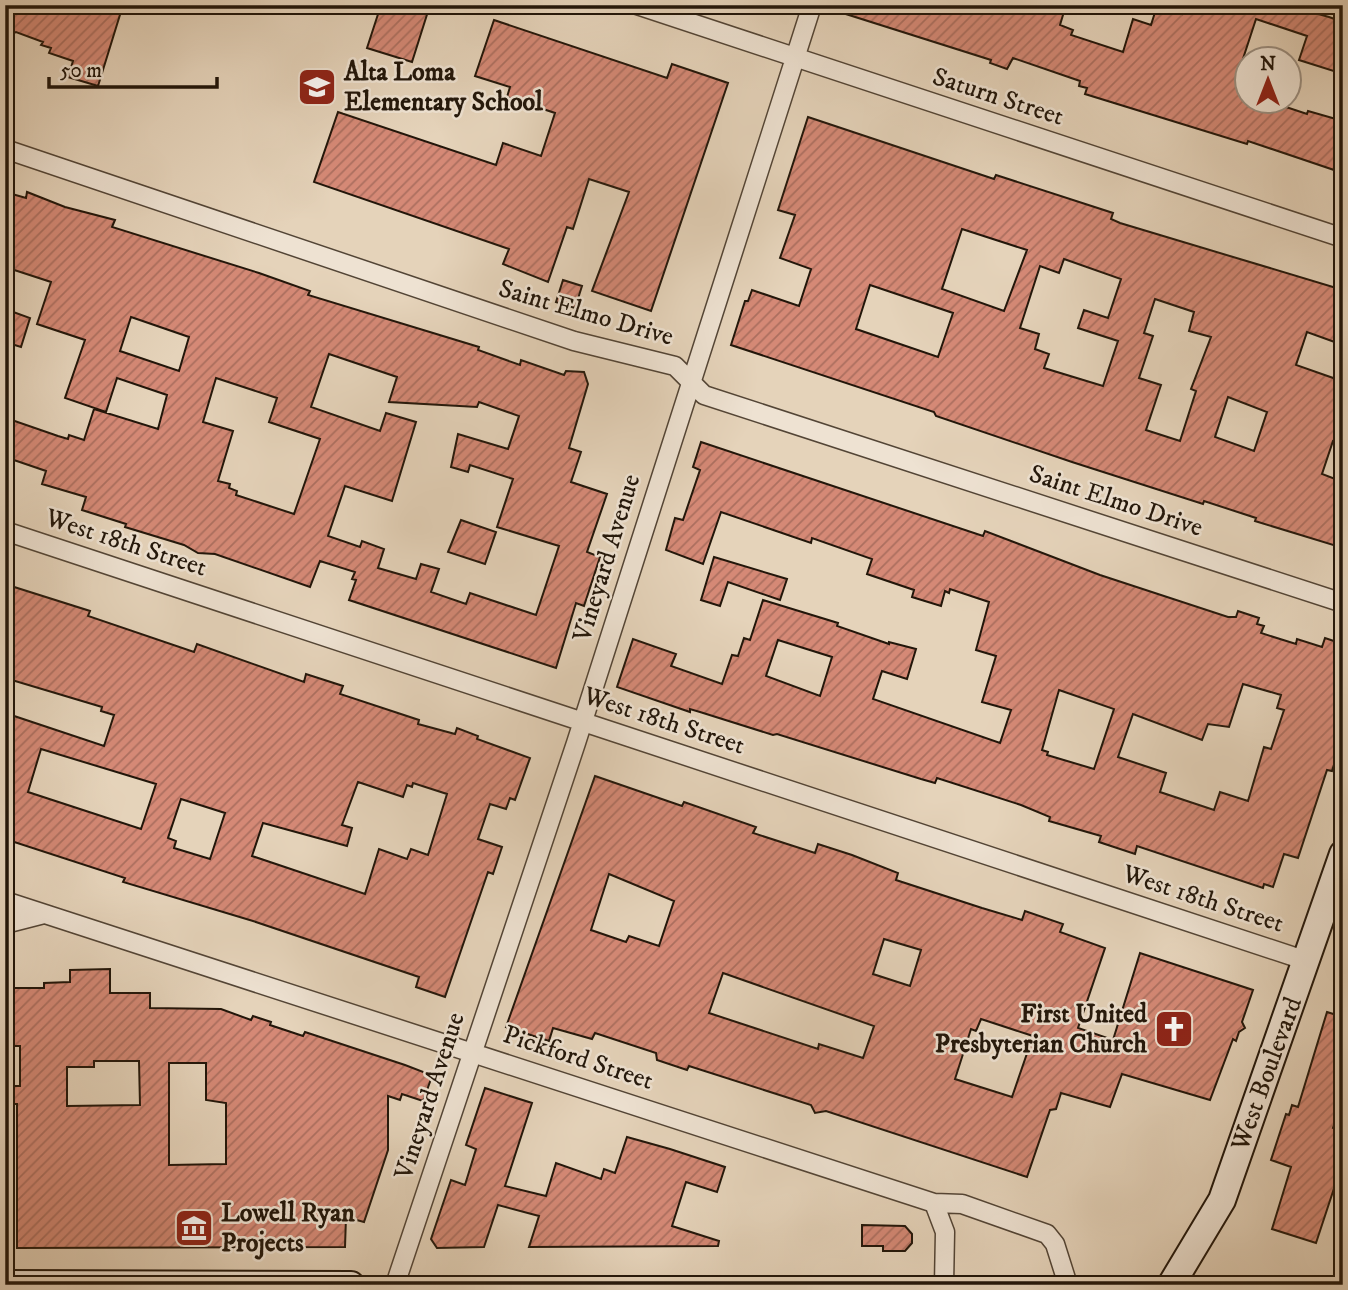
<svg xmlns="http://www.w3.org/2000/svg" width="1348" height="1290" font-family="'IM FELL DW Pica',serif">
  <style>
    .building { fill: url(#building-hatch); stroke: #22160a; stroke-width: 2; fill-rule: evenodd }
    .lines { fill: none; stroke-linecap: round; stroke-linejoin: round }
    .street-casing { stroke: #534536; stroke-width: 21 }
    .secondary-casing { stroke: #22160a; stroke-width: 30 }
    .street { stroke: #eee2d2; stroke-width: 18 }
    .secondary { stroke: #eee2d2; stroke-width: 26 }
    .labels { text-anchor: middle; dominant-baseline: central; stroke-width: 5; stroke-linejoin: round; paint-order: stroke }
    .poi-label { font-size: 26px; font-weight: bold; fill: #22160a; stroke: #eee2d2; text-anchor: start }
    .street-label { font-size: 26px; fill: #22160a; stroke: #eee2d2 }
  </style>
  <defs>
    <pattern id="building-hatch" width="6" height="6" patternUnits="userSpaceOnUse" patternTransform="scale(1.75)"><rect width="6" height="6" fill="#d58976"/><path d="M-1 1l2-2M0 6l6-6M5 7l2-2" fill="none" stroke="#ac6f5f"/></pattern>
  </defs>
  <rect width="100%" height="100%" fill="#e5d3ba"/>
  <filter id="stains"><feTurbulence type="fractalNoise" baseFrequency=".00286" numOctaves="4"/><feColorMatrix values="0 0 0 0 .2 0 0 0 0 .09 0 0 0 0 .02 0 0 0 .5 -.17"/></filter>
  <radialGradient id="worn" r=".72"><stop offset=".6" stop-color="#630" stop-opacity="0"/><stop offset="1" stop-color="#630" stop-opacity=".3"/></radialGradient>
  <path class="building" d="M 5,5 L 123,5 L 98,86 L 68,77 L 73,61 L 49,53 L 51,48 L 41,45 L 43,42 L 16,32 L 5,37 Z
    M 381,5 L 430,5 L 412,62 L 367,48 Z
    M 831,5 L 1066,5 L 1060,25 L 1073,30 L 1071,35 L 1123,52 L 1133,19 L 1151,25 L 1157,6 L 1182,14 L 1184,5 L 1286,5 L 1329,17 L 1343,22 L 1343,74 L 1299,60 L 1307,36 L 1256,19 L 1239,71 L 1247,74 L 1247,102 L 1271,102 L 1307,114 L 1308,111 L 1343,121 L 1343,173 L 1248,141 L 1247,144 L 1085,94 L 1087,88 L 1079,86 L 1080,81 L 1013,58 L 1007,69 L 990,63 L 991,60 L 830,9 Z
    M 494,20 L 667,78 L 672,64 L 728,83 L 651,311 L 592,291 L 629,192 L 589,179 L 573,229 L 567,227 L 548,282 L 503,264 L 509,249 L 314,182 L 338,112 L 496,165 L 503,143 L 541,156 L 555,113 L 507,97 L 510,87 L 475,76 Z
    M 808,117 L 994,179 L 996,175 L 1113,213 L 1111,219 L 1120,223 L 1343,290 L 1343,345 L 1307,332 L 1296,365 L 1336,379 L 1335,383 L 1343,385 L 1343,404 L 1338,419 L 1343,420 L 1343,444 L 1333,441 L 1322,474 L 1343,482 L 1343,548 L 1255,521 L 1256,518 L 1204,501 L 1203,504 L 1072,462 L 936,416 L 934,412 L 731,345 L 745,301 L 748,301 L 752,290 L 799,306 L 811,269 L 780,258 L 795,215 L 778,210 ZM 962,229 L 1027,250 L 1004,311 L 942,289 ZM 1064,259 L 1121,279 L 1108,318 L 1084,310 L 1078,328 L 1118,341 L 1103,386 L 1044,368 L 1049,354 L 1035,349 L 1039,334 L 1020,328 L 1040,266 L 1059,273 ZM 870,285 L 953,313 L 938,357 L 856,329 ZM 1155,299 L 1194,312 L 1189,331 L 1211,337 L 1191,389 L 1196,391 L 1180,441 L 1146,430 L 1161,385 L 1139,378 L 1153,336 L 1144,333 ZM 1228,397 L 1267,412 L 1254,451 L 1215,437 Z
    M 5,192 L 26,198 L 27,192 L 65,207 L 115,220 L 112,227 L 259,273 L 310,291 L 308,295 L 479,347 L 478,350 L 520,365 L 521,360 L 564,375 L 566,371 L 584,372 L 588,384 L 569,448 L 581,452 L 571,482 L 607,494 L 587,552 L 600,557 L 584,606 L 576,603 L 556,668 L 349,600 L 356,580 L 352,579 L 355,572 L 320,561 L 310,587 L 215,554 L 198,553 L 184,545 L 125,527 L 126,524 L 82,510 L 86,497 L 42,484 L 46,471 L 5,457 L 5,429 L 9,419 L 58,436 L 68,439 L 69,435 L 84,440 L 94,409 L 158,429 L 167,395 L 117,378 L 106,412 L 65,398 L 85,340 L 37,324 L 51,282 L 5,267 ZM 131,317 L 189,337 L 179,371 L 120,351 ZM 329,354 L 397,377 L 389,402 L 477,407 L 479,402 L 519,416 L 508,449 L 458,434 L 451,467 L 468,472 L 470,465 L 513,479 L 497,527 L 559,546 L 536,615 L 470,593 L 466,604 L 431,592 L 439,569 L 421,564 L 416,579 L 378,568 L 384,549 L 362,541 L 360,547 L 328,536 L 345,486 L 392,501 L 416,422 L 386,413 L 380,431 L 311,407 ZM 216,378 L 277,398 L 269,422 L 320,439 L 294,514 L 236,495 L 237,491 L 229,488 L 230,484 L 218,481 L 233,431 L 203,422 Z
    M 563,280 L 582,286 L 575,308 L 556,302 Z
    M 5,309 L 30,318 L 21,347 L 5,342 Z
    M 701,442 L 983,536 L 985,531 L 1100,575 L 1228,617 L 1236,617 L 1238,611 L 1259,618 L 1257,624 L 1264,626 L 1261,633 L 1296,644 L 1297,639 L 1322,647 L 1325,638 L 1343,644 L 1343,736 L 1332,771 L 1327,770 L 1298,858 L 1284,854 L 1273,887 L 1264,884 L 1263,888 L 1137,846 L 1135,854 L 1099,842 L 1101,836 L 1049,821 L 1050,817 L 1021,805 L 937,778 L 935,783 L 921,779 L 777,734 L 773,735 L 700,712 L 690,709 L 690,712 L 617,687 L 633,639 L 676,654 L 671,666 L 722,684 L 732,655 L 738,656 L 744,638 L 750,640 L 763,600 L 838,623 L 837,626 L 889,644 L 889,642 L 916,649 L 907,679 L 882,671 L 873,699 L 1000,743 L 1011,710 L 982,702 L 996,656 L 976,650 L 989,602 L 950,589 L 949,593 L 945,591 L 941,606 L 912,597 L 914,590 L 867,574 L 872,559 L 812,538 L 811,543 L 721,512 L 703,564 L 666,550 L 675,518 L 683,520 L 700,470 L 693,467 ZM 778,640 L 832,657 L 820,696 L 766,676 ZM 1243,684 L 1281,695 L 1277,708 L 1284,710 L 1271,749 L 1264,747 L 1248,801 L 1220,792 L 1214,810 L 1160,792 L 1166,773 L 1118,757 L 1133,714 L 1202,740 L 1208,724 L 1229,727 ZM 1059,690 L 1114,709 L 1094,769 L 1047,755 L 1048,752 L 1042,750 Z
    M 461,520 L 496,532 L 485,564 L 448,552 Z
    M 714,557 L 787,579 L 780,600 L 728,582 L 720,606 L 701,600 Z
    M 11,586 L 90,611 L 88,616 L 194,652 L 197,644 L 304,682 L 306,674 L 343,686 L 340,694 L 419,720 L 418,724 L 455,734 L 457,728 L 478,736 L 477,739 L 530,758 L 515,800 L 510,798 L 506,809 L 490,804 L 478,839 L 502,847 L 493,874 L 488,872 L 445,997 L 416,987 L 419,977 L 253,921 L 123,882 L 125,878 L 5,839 L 5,713 L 104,746 L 114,715 L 101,711 L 102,707 L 5,678 L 5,604 ZM 41,749 L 156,784 L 141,829 L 28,792 ZM 358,782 L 403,797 L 407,785 L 412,787 L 413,783 L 447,794 L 428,855 L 411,849 L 407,859 L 379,849 L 365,894 L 252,856 L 263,823 L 347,846 L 352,828 L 342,825 ZM 181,799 L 225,813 L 210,859 L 174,848 L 176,841 L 168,838 Z
    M 595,776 L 682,806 L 684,802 L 756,827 L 753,833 L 815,853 L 818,844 L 852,855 L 898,873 L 896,880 L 982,908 L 1022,920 L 1025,911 L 1063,924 L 1060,932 L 1105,948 L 1078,1028 L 1113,1040 L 1140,953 L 1253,990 L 1242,1022 L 1245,1028 L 1239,1032 L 1236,1041 L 1233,1039 L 1210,1100 L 1122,1074 L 1110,1107 L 1061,1093 L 1056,1109 L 1050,1110 L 1027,1177 L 826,1111 L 815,1113 L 811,1105 L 689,1066 L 687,1070 L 657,1060 L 656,1053 L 595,1033 L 592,1039 L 553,1028 L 549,1041 L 506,1027 ZM 609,874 L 674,901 L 659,946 L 629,936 L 626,942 L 591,930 ZM 884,939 L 921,950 L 910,986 L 873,974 ZM 723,973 L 874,1026 L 863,1058 L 819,1044 L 818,1049 L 709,1013 ZM 981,1019 L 1033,1036 L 1012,1097 L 955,1079 L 971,1029 L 976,1031 Z
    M 110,969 L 110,993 L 150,993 L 150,1008 L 221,1009 L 251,1020 L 253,1016 L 271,1022 L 270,1025 L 303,1036 L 305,1032 L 405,1065 L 426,1073 L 425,1076 L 431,1079 L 423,1101 L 402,1094 L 400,1100 L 388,1096 L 388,1150 L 364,1222 L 346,1217 L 345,1247 L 17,1248 L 17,1104 L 5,1104 L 5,1086 L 20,1086 L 20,1046 L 5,1046 L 5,988 L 44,988 L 44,983 L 70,982 L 70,970 ZM 94,1061 L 139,1061 L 140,1105 L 67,1106 L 67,1067 L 94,1067 ZM 169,1063 L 206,1063 L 206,1100 L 226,1103 L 226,1164 L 169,1165 Z
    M 1327,1012 L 1343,1017 L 1343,1100 L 1333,1128 L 1343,1132 L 1343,1161 L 1316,1243 L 1272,1229 L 1291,1167 L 1271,1160 L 1286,1114 L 1289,1115 L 1292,1105 L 1298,1107 Z
    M 485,1088 L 532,1103 L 505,1186 L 546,1196 L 556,1163 L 601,1179 L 604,1169 L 615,1173 L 627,1137 L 670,1149 L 725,1167 L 717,1192 L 686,1182 L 672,1226 L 719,1241 L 718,1246 L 529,1247 L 539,1216 L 498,1205 L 484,1247 L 437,1248 L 431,1239 L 451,1180 L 465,1185 L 476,1149 L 466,1145 Z
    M 862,1225 L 905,1226 L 912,1234 L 912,1243 L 905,1251 L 883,1251 L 883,1246 L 862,1246 Z"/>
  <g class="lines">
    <g class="street-casing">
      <path id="street" d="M 637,5 L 1343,238
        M 5,149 L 574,341 L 675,366 L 704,395 L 1343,603
        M 5,531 L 1307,961
        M 5,901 L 934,1203 L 962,1204 L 1047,1234 L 1055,1244 L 1068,1285
        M 5,924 L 44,914
        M 934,1203 L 945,1232 L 944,1285
        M 395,1285 L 576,743 L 812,5"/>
    </g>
    <g class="secondary-casing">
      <path id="secondary" d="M 5,1284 L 351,1285
        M 1171,1285 L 1222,1200 L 1343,854"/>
    </g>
    <use href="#street" class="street"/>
    <use href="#secondary" class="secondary"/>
  </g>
  <defs>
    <g id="school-square" transform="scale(2.0125)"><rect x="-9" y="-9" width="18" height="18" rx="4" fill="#8f2418" stroke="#eee2d2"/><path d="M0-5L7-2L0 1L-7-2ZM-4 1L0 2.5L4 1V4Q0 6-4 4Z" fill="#fff"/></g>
    <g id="church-square" transform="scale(2.0125)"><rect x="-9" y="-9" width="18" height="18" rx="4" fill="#8f2418" stroke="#eee2d2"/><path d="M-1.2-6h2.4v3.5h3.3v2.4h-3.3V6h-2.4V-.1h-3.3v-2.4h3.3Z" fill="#fff"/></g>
    <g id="museum-square" transform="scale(2.0125)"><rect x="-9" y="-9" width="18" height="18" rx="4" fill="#8f2418" stroke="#eee2d2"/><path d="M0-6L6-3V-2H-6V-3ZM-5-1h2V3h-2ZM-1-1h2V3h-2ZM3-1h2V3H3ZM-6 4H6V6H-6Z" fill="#fff"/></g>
  </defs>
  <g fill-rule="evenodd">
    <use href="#school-square" x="317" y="87"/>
    <use href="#church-square" x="1174" y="1029"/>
    <use href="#museum-square" x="194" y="1228"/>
  </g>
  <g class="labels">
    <g class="poi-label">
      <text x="344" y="72">Alta Loma<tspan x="344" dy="30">Elementary School</tspan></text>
      <text x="1147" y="1014" text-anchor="end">First United<tspan x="1147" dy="30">Presbyterian Church</tspan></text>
      <text x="221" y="1213">Lowell Ryan<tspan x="221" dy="30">Projects</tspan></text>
    </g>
    <g class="street-label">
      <text transform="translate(998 97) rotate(18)">Saturn Street</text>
      <text transform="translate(586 313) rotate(16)">Saint Elmo Drive</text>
      <text transform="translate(1116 501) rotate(18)">Saint Elmo Drive</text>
      <text transform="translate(126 543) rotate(18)">West 18th Street</text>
      <text transform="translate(607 558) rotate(-73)">Vineyard Avenue</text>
      <text transform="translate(664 721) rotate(18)">West 18th Street</text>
      <text transform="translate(1203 899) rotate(18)">West 18th Street</text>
      <text transform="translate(578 1058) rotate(18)">Pickford Street</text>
      <text transform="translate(1267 1074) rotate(-70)">West Boulevard</text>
      <text transform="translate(430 1096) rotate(-72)">Vineyard Avenue</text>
    </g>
  </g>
  <rect width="1348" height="1290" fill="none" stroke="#e5d3ba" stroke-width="28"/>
  <rect x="7" y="7" width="1334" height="1276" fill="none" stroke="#22160a" stroke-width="3.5"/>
  <rect x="14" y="14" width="1320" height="1262" fill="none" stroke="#22160a" stroke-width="2"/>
  <g transform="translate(1268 80)"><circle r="33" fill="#eee2d2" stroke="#9c9082" stroke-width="2"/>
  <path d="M0-5L12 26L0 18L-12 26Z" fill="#8f2418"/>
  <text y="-10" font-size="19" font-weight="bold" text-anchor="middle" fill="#22160a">N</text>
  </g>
  <path d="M49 77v10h168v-10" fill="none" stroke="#22160a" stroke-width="3.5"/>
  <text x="60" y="77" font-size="21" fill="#22160a" stroke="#eee2d2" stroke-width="5" paint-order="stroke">50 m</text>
  <rect width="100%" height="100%" filter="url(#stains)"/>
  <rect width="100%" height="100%" fill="url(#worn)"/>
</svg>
